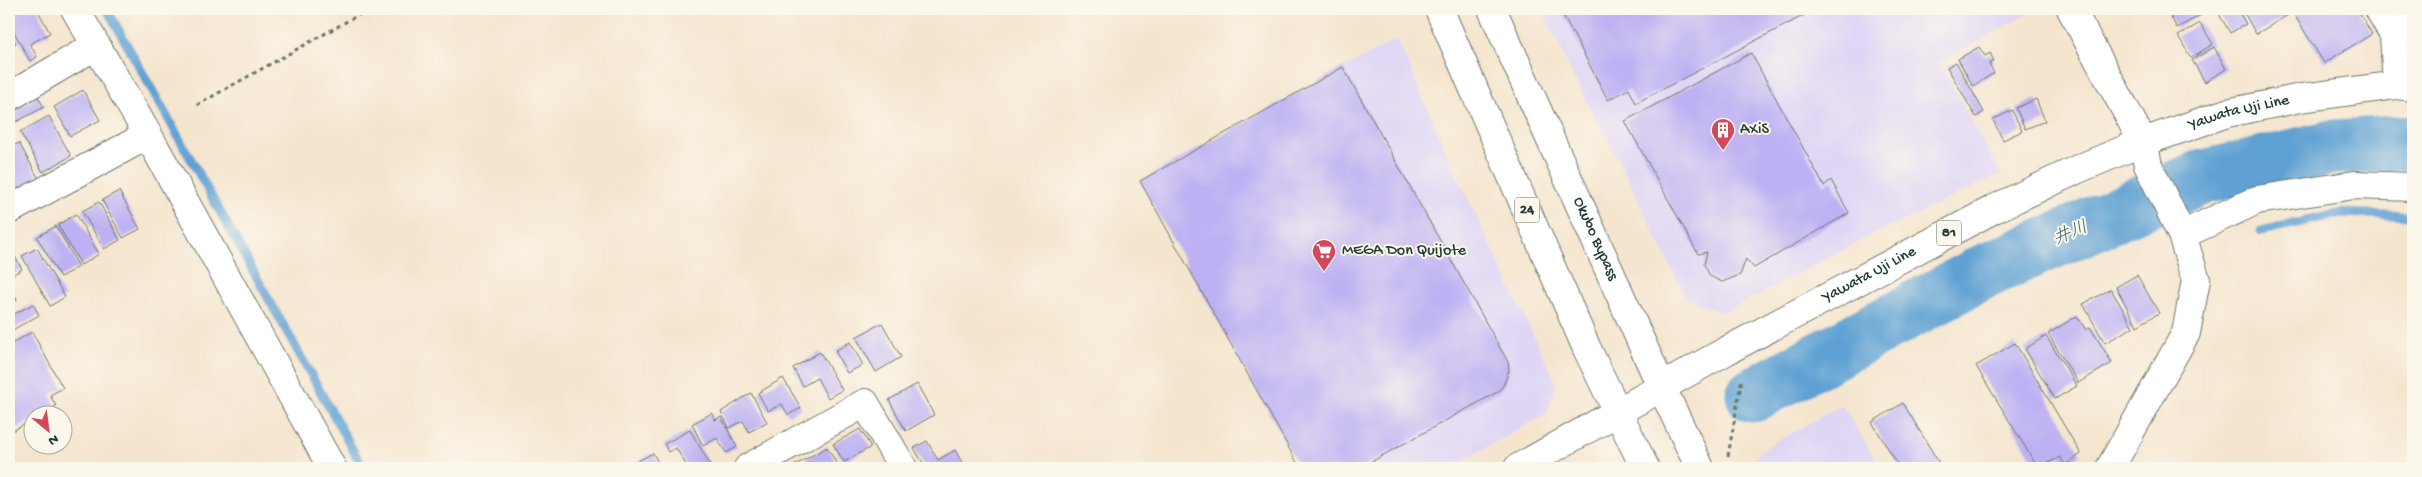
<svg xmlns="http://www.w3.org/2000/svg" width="2422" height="477" font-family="'Gochi Hand','Klee One',sans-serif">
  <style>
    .built { fill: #dfd5f5 }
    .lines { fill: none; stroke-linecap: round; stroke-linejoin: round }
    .stream { stroke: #5fa1d3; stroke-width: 9 }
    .river { stroke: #5fa1d3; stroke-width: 55 }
    .building { fill: #beb1f3 }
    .minor-casing { stroke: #6a786a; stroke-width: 30 }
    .primary-casing { stroke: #6a786a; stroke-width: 30 }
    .trunk-casing { stroke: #6a786a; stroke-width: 30 }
    .path { stroke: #6a786a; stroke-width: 3; stroke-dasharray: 4 4; stroke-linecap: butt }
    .minor { stroke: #fff; stroke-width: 28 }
    .primary { stroke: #fff; stroke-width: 28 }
    .trunk { stroke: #fff; stroke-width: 28 }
    .labels { text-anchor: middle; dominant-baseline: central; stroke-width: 4; stroke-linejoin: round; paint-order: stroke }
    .shield { fill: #fbf7ec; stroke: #61756b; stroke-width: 1 }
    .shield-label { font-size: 15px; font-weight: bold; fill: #1f3d34 }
    .street-label { font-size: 16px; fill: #1f3d34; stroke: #fbf7ec }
    .poi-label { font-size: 16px; fill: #1f3d34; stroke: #fbf7ec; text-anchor: start }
    .water-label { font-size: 18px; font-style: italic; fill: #325b64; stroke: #fbf7ec }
  </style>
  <rect width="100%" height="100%" fill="#fbf7ec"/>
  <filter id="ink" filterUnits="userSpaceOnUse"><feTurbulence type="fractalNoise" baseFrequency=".02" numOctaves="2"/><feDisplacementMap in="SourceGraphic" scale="10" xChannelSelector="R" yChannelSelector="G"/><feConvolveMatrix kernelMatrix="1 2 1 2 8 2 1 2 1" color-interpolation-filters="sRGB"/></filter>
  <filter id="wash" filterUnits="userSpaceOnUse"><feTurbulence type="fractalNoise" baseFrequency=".0096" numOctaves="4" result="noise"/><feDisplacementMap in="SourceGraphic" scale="20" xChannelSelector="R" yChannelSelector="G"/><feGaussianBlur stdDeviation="1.12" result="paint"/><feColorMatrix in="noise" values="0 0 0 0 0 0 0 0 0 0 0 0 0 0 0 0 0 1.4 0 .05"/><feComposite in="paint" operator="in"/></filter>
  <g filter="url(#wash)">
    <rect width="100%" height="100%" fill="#f5e5ce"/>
    <path class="built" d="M 1542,9 L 2036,9 L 1939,63 L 2001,174 L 1862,240 L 1723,313 L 1686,298 L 1624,170 L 1571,72 Z
      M 1397,39 L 1451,163 L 1556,383 L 1547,413 L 1450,468 L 1300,468 L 1140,181 Z
      M 1842,405 L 1881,468 L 1750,468 L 1761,450 Z"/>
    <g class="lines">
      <path class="stream" d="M 107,9 L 363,468
        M 2261,231 L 2342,213 L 2413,216"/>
      <path class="river" d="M 1753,395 L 1983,272 L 2199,178 L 2333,147 L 2413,142"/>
    </g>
    <g id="blocks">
      <path class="building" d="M 9,9 L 37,9 L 50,33 L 30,44 L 37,57 L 30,61 L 9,23 Z
        M 1560,9 L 1816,9 L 1636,103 L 1629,89 L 1608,100 Z
        M 2166,9 L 2212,9 L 2177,28 Z
        M 2216,9 L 2237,9 L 2246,24 L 2230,33 Z
        M 2242,9 L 2294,9 L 2295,11 L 2256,34 Z
        M 2307,9 L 2357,9 L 2372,34 L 2324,63 L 2295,16 Z
        M 2200,23 L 2213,44 L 2191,58 L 2178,36 Z
        M 9,29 L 16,43 L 9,47 Z
        M 1979,47 L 1985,56 L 1990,53 L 1994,61 L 1989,64 L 1994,73 L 1973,86 L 1958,59 Z
        M 2214,47 L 2226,69 L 2205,82 L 2192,60 Z
        M 1751,53 L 1824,186 L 1831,180 L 1849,213 L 1754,268 L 1746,259 L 1740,275 L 1722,282 L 1710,276 L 1704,264 L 1707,252 L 1698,254 L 1625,121 Z
        M 1956,62 L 1984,112 L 1976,117 L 1947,67 Z
        M 1343,67 L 1508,362 L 1509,370 L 1504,384 L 1499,391 L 1360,468 L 1300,468 L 1140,181 Z
        M 83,90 L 100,120 L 70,136 L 54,107 Z
        M 38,97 L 44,107 L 16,122 L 11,112 Z
        M 2036,99 L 2045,121 L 2025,129 L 2016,108 Z
        M 2012,110 L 2022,131 L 2003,140 L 1993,120 Z
        M 49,116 L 71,156 L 43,172 L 20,132 Z
        M 19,143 L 39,179 L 13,193 L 9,186 L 9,148 Z
        M 119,191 L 140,229 L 123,238 L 102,200 Z
        M 99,202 L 120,240 L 104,249 L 82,211 Z
        M 76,214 L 99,254 L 81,265 L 58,225 Z
        M 56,226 L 79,267 L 60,277 L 37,237 Z
        M 37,248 L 65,297 L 50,306 L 22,256 Z
        M 12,251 L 22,269 L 9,277 L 9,253 Z
        M 2137,275 L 2159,313 L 2137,326 L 2116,287 Z
        M 9,285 L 17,300 L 9,304 Z
        M 2111,289 L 2133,327 L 2105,343 L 2083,304 Z
        M 33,304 L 39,315 L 9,332 L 9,317 Z
        M 2077,316 L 2086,330 L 2090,327 L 2112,363 L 2078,383 L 2048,334 Z
        M 882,323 L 901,357 L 876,372 L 856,337 Z
        M 32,332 L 63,388 L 50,395 L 56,406 L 42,414 L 32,414 L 32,420 L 9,433 L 9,345 Z
        M 2046,336 L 2077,386 L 2055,399 L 2025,349 Z
        M 850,342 L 863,365 L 847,373 L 835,351 Z
        M 2015,343 L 2081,454 L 2065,465 L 2060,457 L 2038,468 L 1976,366 Z
        M 820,352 L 842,390 L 828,398 L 817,378 L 803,386 L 793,368 Z
        M 783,378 L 801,408 L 788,415 L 782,404 L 768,411 L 758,393 Z
        M 917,384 L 934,415 L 906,431 L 889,400 Z
        M 751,393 L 767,422 L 749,432 L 743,421 L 729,428 L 721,412 Z
        M 1903,403 L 1942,468 L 1900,468 L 1872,422 Z
        M 712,413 L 715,420 L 721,417 L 737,447 L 726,453 L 717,438 L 703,446 L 692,424 Z
        M 860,429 L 871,447 L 844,462 L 833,444 Z
        M 690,430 L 712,468 L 688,468 L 676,448 L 668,452 L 664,444 Z
        M 927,441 L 938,460 L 955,450 L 965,468 L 926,468 L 914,448 Z
        M 827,447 L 838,466 L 790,468 Z
        M 653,453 L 661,468 L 637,468 L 634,463 Z"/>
    </g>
  </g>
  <g filter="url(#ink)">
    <use href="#blocks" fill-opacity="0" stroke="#6a786a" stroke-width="1"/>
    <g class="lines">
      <g class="minor-casing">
        <path id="minor" d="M 75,9 L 148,135 L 332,468
          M 2071,9 L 2143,142 L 2148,165 L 2182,235 L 2196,280 L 2186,333 L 2110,468
          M 2379,9 L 2394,35
          M 2397,85 L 2394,35 L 2413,24
          M 9,97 L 95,46
          M 9,210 L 148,135
          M 2182,235 L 2257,200 L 2354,185 L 2413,187
          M 748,468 L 865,403 L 903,468"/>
      </g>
      <g class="primary-casing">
        <g id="primary">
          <path id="s1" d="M 1518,468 L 1726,351 L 1994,209 L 2078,169 L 2143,142 L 2227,113 L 2301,98 L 2397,85 L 2413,87"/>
        </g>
      </g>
      <g class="trunk-casing">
        <g id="trunk">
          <path d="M 1439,9 L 1587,349 L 1645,468"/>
          <path id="s2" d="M 1492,9 L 1661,386 L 1700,468"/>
        </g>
      </g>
      <path class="path" d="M 197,105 L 369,9
        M 1728,456 L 1742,378"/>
      <use href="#minor" class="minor"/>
      <use href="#primary" class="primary"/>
      <use href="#trunk" class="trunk"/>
    </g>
  </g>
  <defs>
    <g id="building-pin" transform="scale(1.25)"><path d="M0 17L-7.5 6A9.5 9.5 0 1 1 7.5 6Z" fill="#d1495b" stroke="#fbf7ec"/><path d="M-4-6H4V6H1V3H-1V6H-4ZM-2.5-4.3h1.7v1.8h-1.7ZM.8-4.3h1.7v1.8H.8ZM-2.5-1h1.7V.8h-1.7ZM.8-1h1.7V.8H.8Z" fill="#fff"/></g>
    <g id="supermarket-pin" transform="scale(1.25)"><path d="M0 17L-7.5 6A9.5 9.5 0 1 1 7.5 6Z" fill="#d1495b" stroke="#fbf7ec"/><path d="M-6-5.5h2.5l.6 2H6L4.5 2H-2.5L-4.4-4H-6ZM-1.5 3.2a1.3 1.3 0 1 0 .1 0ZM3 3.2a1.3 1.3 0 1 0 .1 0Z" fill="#fff"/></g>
  </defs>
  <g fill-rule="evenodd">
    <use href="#building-pin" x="1723" y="130"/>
    <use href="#supermarket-pin" x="1324" y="251"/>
  </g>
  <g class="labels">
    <g class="shield">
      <rect x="1514.5" y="197.5" width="25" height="25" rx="4"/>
      <rect x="1936.5" y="220.5" width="25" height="25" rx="4"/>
    </g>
    <g class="shield-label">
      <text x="1527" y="210">24</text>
      <text x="1949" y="233">81</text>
    </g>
    <g class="street-label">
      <text stroke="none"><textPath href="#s1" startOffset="806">Yawata Uji Line</textPath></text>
      <text stroke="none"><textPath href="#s2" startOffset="252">Okubo Bypass</textPath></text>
      <text stroke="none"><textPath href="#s1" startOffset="401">Yawata Uji Line</textPath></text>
    </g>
    <g class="poi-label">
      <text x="1740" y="130">AXiS</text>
      <text x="1342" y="251">MEGA Don Quijote</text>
    </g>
    <g class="water-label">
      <text transform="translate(2071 234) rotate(-23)">井川</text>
    </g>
  </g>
  <rect width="2422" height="477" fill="none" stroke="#fbf7ec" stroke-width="30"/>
  <g transform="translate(48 430) rotate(151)"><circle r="24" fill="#fbf7ec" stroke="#a3ada2"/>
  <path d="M0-4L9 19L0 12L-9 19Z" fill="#d1495b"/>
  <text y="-8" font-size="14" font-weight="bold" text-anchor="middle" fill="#1f3d34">N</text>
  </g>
</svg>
